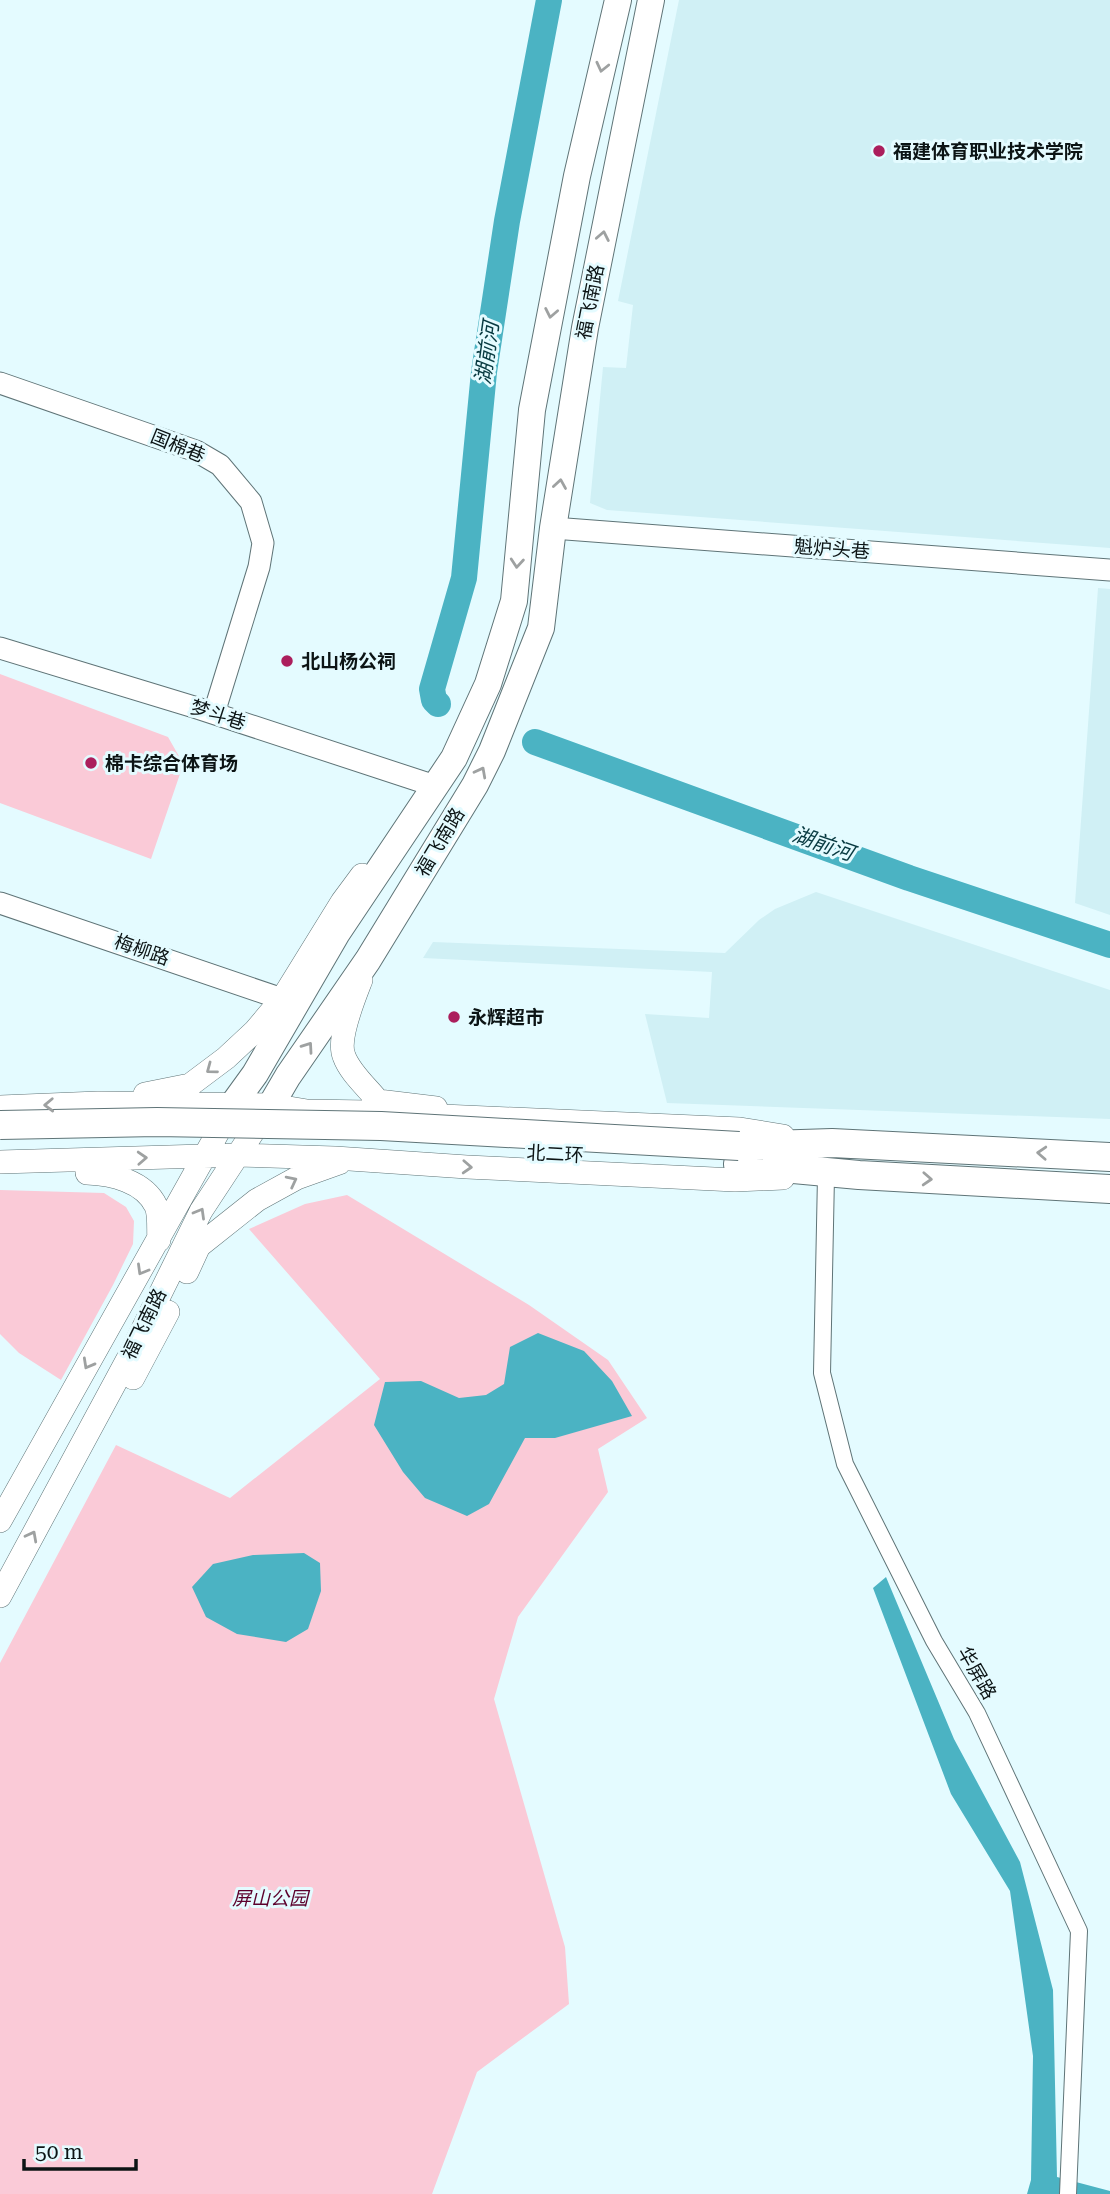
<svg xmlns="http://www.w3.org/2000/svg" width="1110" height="2194" font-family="'Roboto Serif','Noto Sans SC',serif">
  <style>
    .built { fill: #d0f0f5 }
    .green { fill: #facad7 }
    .water { fill: #4bb3c3 }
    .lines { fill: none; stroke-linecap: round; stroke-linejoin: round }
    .river { stroke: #4bb3c3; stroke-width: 26 }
    .minor-casing { stroke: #5f7477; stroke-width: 18 }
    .tertiary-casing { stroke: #5f7477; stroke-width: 23 }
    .secondary-casing { stroke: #5f7477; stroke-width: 24 }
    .primary-casing { stroke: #5f7477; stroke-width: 28 }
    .trunk-casing { stroke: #5f7477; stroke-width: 30 }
    .minor { stroke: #fff; stroke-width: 16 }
    .tertiary { stroke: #fff; stroke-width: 21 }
    .secondary { stroke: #fff; stroke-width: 23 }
    .primary { stroke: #fff; stroke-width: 26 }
    .trunk { stroke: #fff; stroke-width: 28 }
    .trunk-bridge-casing { stroke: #5f7477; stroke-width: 30; stroke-linecap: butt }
    .trunk-bridge { stroke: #fff; stroke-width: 28 }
    .oneway { stroke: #9ea1a1 }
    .poi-dot { fill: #ab1e5c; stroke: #e4fbff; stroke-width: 2.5 }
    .labels { text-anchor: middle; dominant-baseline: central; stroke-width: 6; stroke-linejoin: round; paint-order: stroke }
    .poi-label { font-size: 19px; font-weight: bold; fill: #0c1415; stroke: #e4fbff; text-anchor: start }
    .street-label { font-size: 19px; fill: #0c1415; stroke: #e4fbff }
    .park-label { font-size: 19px; font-style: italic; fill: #5c002c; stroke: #e4fbff }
    .water-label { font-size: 21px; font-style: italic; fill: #083a41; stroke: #e4fbff }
  </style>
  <rect width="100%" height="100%" fill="#e4fbff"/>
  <path class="built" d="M 679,0 L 1110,0 L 1110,548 L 607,510 L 590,503 L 603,367 L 626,368 L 633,305 L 618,301 Z
    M 1098,588 L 1110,589 L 1110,915 L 1075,903 Z
    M 816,892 L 1110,990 L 1110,1119 L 667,1103 L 645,1014 L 709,1018 L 712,972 L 423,958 L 433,942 L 725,953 L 759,920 L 775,909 Z"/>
  <path class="green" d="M 0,674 L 168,737 L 180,758 L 182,768 L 151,859 L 0,803 Z
    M 0,1190 L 104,1193 L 126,1207 L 134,1221 L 133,1244 L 113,1285 L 61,1380 L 19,1353 L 0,1334 Z
    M 347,1195 L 529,1305 L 608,1360 L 647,1418 L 598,1449 L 608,1492 L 518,1617 L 494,1699 L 565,1947 L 569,2004 L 477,2072 L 432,2194 L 0,2194 L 0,1663 L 116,1445 L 230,1498 L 380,1379 L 249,1229 L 305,1204 Z"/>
  <path class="water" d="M 538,1333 L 584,1351 L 612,1381 L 632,1416 L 555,1438 L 525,1438 L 489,1504 L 467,1516 L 425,1498 L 403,1472 L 374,1425 L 385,1382 L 421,1381 L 459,1398 L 486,1395 L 504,1384 L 510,1347 Z
    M 304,1553 L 320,1563 L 321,1591 L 308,1629 L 286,1642 L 237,1634 L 206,1617 L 192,1587 L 213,1564 L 253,1555 Z
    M 886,1577 L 954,1739 L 1020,1862 L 1053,1990 L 1057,2177 L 1110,2191 L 1110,2194 L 1027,2194 L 1031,2180 L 1033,2056 L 1010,1891 L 951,1794 L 873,1588 Z"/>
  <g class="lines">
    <path class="river" d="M 438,704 L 434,700 L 432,689 L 464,578 L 484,372 L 507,221 L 549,0
      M 535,742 L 909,878 L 1110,945"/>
    <g class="minor-casing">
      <path id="minor" d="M 826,1176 L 822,1373 L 845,1464 L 934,1641 L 977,1713 L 1079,1931 L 1068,2194"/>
    </g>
    <g class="tertiary-casing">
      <path id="tertiary" d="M 0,383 L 196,451 L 220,465 L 251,502 L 263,543 L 259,567 L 214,713
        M 553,528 L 1110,570
        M 0,648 L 194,707 L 435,786
        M 0,903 L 282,999"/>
    </g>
    <g class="secondary-casing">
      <path id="secondary" d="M 361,980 C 354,998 337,1039 344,1056 C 350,1073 367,1087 378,1101 L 436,1108
        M 145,1094 L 190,1085 L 226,1058 L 255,1031 L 282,999 L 342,902 L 362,875
        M 0,1107 L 98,1103 L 271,1105 L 307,1111 L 368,1112
        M 420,1115 L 740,1129 L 783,1136
        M 0,1162 L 237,1155 L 335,1158 L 467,1167 L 735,1180 L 783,1178
        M 87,1173 C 112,1174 144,1181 156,1206 C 160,1215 158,1231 159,1240
        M 187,1272 L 199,1246 L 257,1200 L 297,1178 L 339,1163
        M 133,1378 L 168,1312
        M 0,1521 L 231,1109
        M 0,1596 L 130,1355 L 201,1211 L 266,1112"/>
    </g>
    <g class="primary-casing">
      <path id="primary" d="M 234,1103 L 255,1074 L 337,933 L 454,758 L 488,684 L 514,601 L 532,410 L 577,176 L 618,0
        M 271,1105 L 288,1076 L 368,960 L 475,785 L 492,751 L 541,628 L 553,528 L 585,328 L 651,0"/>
    </g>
    <g class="trunk-casing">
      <path id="trunk" d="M 739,1146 L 832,1143 L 1110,1157
        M 738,1164 L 859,1175 L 1110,1189"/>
    </g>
    <use href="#minor" class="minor"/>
    <use href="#tertiary" class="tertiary"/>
    <use href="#secondary" class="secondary"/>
    <use href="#primary" class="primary"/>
    <use href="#trunk" class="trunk"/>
    <g class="trunk-bridge-casing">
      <path id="trunk-bridge" d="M 0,1125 L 157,1122 L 381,1126 L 739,1146"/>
    </g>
    <use href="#trunk-bridge" class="trunk-bridge"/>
  </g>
  <defs><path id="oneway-chevron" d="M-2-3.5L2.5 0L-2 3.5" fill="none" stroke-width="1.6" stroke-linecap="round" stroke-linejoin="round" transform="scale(1.75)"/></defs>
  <g class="oneway">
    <use href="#oneway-chevron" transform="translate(602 67) rotate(103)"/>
    <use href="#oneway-chevron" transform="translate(603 236) rotate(-79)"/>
    <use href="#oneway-chevron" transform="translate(551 313) rotate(101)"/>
    <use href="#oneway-chevron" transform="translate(560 484) rotate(-81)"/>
    <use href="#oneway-chevron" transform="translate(517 563) rotate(95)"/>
    <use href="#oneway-chevron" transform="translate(481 772) rotate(-62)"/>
    <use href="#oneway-chevron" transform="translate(308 1047) rotate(-55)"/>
    <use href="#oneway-chevron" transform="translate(211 1069) rotate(143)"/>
    <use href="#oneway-chevron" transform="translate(49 1105) rotate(178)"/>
    <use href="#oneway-chevron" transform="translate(1042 1153) rotate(-177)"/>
    <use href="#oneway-chevron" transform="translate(142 1158) rotate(-3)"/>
    <use href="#oneway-chevron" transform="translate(467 1167) rotate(3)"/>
    <use href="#oneway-chevron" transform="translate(927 1179) rotate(3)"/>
    <use href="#oneway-chevron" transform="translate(292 1181) rotate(-27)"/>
    <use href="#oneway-chevron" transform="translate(200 1213) rotate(-60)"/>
    <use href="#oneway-chevron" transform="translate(142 1270) rotate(120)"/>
    <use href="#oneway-chevron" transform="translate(88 1364) rotate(119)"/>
    <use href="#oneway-chevron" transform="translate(32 1536) rotate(-62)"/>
  </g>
  <g class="poi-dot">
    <circle cx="879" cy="151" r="7"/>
    <circle cx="287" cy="661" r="7"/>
    <circle cx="91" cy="763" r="7"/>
    <circle cx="454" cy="1017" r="7"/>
  </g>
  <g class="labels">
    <g class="poi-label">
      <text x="893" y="151">福建体育职业技术学院</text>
      <text x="301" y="661">北山杨公祠</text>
      <text x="105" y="763">棉卡综合体育场</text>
      <text x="468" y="1017">永辉超市</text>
    </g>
    <g class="street-label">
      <text transform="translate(590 302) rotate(-79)">福飞南路</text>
      <text transform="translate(178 446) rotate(22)">国棉巷</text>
      <text transform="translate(832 549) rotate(4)">魁炉头巷</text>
      <text transform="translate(218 715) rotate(18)">梦斗巷</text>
      <text transform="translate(440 842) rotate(-59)">福飞南路</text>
      <text transform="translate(142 950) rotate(19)">梅柳路</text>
      <text transform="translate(555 1154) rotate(3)">北二环</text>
      <text transform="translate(144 1324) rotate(-64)">福飞南路</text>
      <text transform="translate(977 1673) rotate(60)">华屏路</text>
    </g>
    <g class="park-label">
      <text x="270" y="1898">屏山公园</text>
    </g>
    <g class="water-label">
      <text transform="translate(487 353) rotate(-82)">湖前河</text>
      <text transform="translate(823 844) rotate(19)">湖前河</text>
    </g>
  </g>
  <path d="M24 2159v10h112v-10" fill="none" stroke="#0c1415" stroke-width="3.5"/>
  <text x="35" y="2159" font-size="21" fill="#0c1415" stroke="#e4fbff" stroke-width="5" paint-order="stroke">50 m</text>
</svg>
